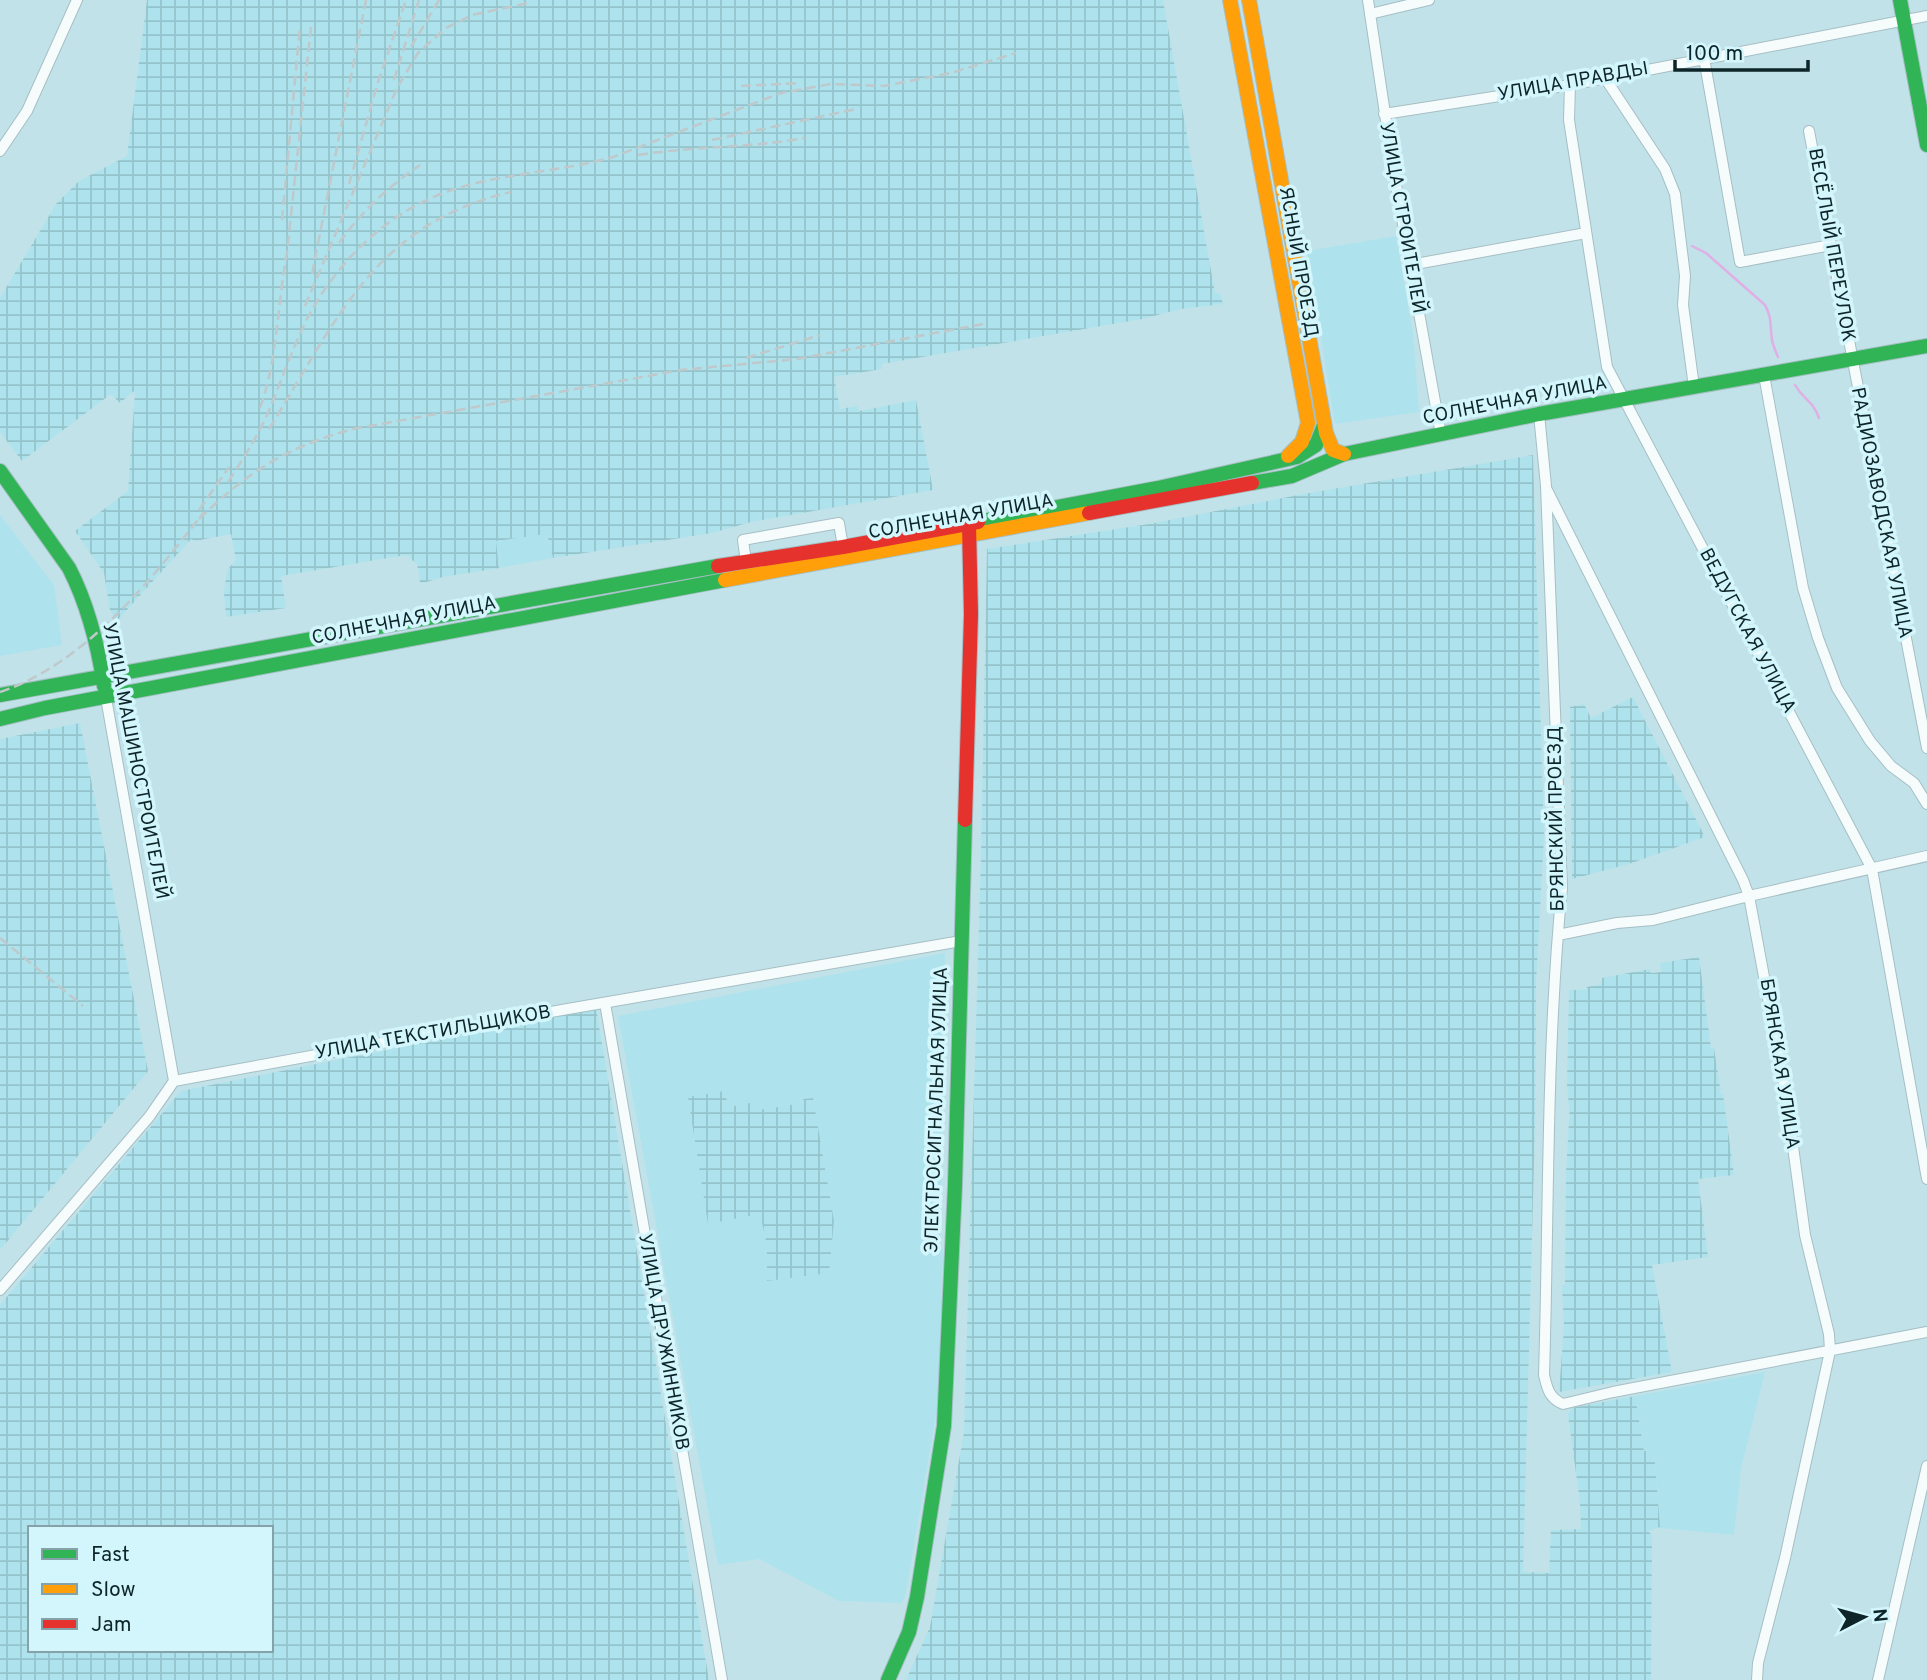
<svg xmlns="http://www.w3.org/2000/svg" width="1927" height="1680" font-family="Overpass,sans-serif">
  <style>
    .built { fill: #aee3ed }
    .industrial { fill: url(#industrial-grid); fill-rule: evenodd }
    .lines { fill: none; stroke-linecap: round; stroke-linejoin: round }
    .stream { stroke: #dfafe5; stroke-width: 2.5 }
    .street-casing { stroke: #a5bfc4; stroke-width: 12 }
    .fast-casing { stroke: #a5bfc4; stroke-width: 16 }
    .slow-casing { stroke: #a5bfc4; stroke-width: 16 }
    .jam-casing { stroke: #a5bfc4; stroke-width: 16 }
    .street { stroke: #f6fbfc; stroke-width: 10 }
    .fast { stroke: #30b455; stroke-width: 14 }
    .slow { stroke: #ff9f0a; stroke-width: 14 }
    .jam { stroke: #e5322d; stroke-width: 14 }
    .rail { stroke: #bfc8ca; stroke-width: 2.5; stroke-dasharray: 10 5; stroke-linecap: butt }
    .labels { text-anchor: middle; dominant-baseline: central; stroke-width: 7; stroke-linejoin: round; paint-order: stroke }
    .street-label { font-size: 19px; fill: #0d2529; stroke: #d3f6fd }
  </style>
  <defs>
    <pattern id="industrial-grid" width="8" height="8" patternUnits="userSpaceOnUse" patternTransform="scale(1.75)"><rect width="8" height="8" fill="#aee3ed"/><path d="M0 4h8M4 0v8" fill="none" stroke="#94c3cb"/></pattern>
  </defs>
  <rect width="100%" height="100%" fill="#c2e2e9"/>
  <path class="built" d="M 1396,236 L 1413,334 L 1419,412 L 1335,424 L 1307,251 Z
    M 0,515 L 54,585 L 62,645 L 0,656 Z
    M 547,533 L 553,558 L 499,568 L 495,541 Z
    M 945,953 L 940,1248 L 943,1249 L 938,1403 L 925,1481 L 905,1598 L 900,1603 L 839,1601 L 759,1559 L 718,1565 L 618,1016 Z
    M 1765,1372 L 1741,1468 L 1734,1535 L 1660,1528 L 1654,1450 L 1644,1451 L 1635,1396 Z"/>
  <path class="industrial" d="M 147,0 L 1163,0 L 1215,293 L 1220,293 L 1223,304 L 1181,309 L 1142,319 L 882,364 L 882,369 L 834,377 L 840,409 L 857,406 L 859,411 L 916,400 L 933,490 L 751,522 L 712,533 L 553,558 L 547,534 L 496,541 L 499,568 L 443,577 L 423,583 L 420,582 L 417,564 L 406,555 L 281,576 L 286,608 L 226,617 L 224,593 L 227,570 L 236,560 L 231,534 L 195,541 L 191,539 L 116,622 L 110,610 L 104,573 L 75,531 L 128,491 L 135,393 L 134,391 L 120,403 L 111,394 L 22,461 L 0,432 L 0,298 L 56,204 L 79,181 L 127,156 Z
    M 1533,455 L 1544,837 L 1536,983 L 1535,1125 L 1523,1572 L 1549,1573 L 1551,1530 L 1581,1529 L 1580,1502 L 1568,1415 L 1571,1408 L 1635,1396 L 1644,1451 L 1654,1450 L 1660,1527 L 1648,1531 L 1652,1535 L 1651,1680 L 906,1680 L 930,1627 L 964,1432 L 981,856 L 987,549 L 1149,524 L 1309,493 Z
    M 1633,697 L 1705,837 L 1629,864 L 1572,879 L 1570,707 L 1584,704 L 1591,718 Z
    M 80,723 L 148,1071 L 0,1250 L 0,739 Z
    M 1699,957 L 1711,1048 L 1714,1048 L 1721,1094 L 1723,1094 L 1734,1175 L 1698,1179 L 1708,1257 L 1652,1265 L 1672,1372 L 1559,1392 L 1564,1328 L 1562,1285 L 1565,1285 L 1566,1174 L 1569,1119 L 1570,1119 L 1567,1084 L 1569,990 L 1586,990 L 1587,987 L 1602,984 L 1602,978 L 1650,969 L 1651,973 L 1661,972 L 1660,963 Z
    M 596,1008 L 709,1680 L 0,1680 L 0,1305 L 181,1091 ZM 30,1528 L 271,1528 L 271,1650 L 30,1650 Z
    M 725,1091 L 728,1107 L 750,1103 L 752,1111 L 803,1103 L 803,1099 L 813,1098 L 834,1221 L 829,1273 L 767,1281 L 767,1245 L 760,1214 L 708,1224 L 688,1097 Z"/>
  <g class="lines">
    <path class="stream" d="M 1692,246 L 1706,253 L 1765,305 C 1772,317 1770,327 1772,340 C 1773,346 1776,352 1778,357
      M 1795,385 C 1804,401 1812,399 1819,418"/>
    <g class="street-casing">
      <path id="street" d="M 1368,0 L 1394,174 L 1441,435
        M 1370,14 L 1429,0
        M 1704,58 L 1740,262 L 1831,245
        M 1605,78 L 1665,169 L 1675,194 L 1685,276 L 1683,305 L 1694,387
        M 1570,85 L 1569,120 L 1607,367 L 1872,869 L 1927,1179
        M 1384,114 L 1570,85 L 1927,16
        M 1809,131 L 1927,748
        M 0,151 L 27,111 L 77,0
        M 1410,265 L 1586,233
        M 1764,375 L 1803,588 L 1818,638 L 1837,688 L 1870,741 L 1891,766 L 1914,783 L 1927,804
        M 1539,414 L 1546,486 L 1562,888 C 1546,1049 1549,1213 1544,1375 C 1547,1388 1549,1398 1563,1404 L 1613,1392 L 1927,1332
        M 1547,490 L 1743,880 L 1749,896 L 1786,1095 L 1805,1235 L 1829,1334 L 1830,1351 L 1785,1558 L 1758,1663 L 1757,1680
        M 746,562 L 743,540 L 839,523 L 843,547
        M 106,698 L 174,1081
        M 1558,935 L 1617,923 L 1653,920 L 1749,896 L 1927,856
        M 605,1003 L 722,1680
        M 0,1290 L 149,1117 L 174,1081 L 562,1010 L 961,941
        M 1878,1680 L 1927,1466"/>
    </g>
    <g class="fast-casing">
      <path id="fast" d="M 1900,0 L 1927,145
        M 0,471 L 69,568 C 88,605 98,645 104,686
        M 1252,483 L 1292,476 L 1344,454 L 1539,414 L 1927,346
        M 978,522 L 1158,488 L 1297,457 L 1316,445 L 1324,425
        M 0,695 L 718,566
        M 0,719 L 45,708 L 725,580
        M 888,1680 L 909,1632 L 917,1597 L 944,1426 L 955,1185 L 965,820"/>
    </g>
    <g class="slow-casing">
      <path id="slow" d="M 1230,0 L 1308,423 L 1302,442 L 1288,456
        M 1249,0 L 1326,433 L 1333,450 L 1344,454
        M 725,580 L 1089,513"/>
    </g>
    <g class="jam-casing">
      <path id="jam" d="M 1089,513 L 1252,483
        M 718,566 L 843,547 L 978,522
        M 965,820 L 971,614 L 969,525"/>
    </g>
    <use href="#street" class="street"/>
    <use href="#fast" class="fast"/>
    <use href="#slow" class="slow"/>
    <use href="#jam" class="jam"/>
    <path class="rail" d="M 411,47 L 439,0
      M 394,80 L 419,0
      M 741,86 L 800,83
      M 712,140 L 856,109
      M 638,155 C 694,146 750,148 805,138
      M 349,184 L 378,82 L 406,0
      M 282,220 L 300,26
      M 339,243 C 362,211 388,187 420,165
      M 312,274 L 366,0
      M 305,306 L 397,88 L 418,53 L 446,28 L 472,15 L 528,3
      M 746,358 L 820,335
      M 260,408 C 278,358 277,305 287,253 L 311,27
      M 269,429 C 337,320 374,224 511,192
      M 228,482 C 243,459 257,437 268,413 C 281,382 292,349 307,319 C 335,265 383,216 441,194 C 495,173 557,173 613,157 L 781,93 L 831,84 L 884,86 L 951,73 L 1016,53
      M 199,510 L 229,467
      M 199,519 C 248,472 286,447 353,429 L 681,370 L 797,359 L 983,324
      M 0,692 C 85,664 151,580 204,512
      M 0,938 L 83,1006"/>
  </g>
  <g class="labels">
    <g class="street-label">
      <text transform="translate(1573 82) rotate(-10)">УЛИЦА ПРАВДЫ</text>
      <text transform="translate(1402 218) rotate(80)">УЛИЦА СТРОИТЕЛЕЙ</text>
      <text transform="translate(1831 245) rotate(80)">ВЕСЁЛЫЙ ПЕРЕУЛОК</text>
      <text transform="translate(1298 262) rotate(80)">ЯСНЫЙ ПРОЕЗД</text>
      <text transform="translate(1515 401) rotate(-11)">СОЛНЕЧНАЯ УЛИЦА</text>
      <text transform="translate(1881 513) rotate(79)">РАДИОЗАВОДСКАЯ УЛИЦА</text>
      <text transform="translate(961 517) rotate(-10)">СОЛНЕЧНАЯ УЛИЦА</text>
      <text transform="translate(404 621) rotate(-11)">СОЛНЕЧНАЯ УЛИЦА</text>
      <text transform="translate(1747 631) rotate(62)">ВЕДУГСКАЯ УЛИЦА</text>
      <text transform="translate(135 761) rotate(79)">УЛИЦА МАШИНОСТРОИТЕЛЕЙ</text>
      <text transform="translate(1557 819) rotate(-91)">БРЯНСКИЙ ПРОЕЗД</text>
      <text transform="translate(433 1033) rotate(-10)">УЛИЦА ТЕКСТИЛЬЩИКОВ</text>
      <text transform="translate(1779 1064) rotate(81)">БРЯНСКАЯ УЛИЦА</text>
      <text transform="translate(937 1110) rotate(-88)">ЭЛЕКТРОСИГНАЛЬНАЯ УЛИЦА</text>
      <text transform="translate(663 1342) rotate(80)">УЛИЦА ДРУЖИННИКОВ</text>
    </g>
  </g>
  <rect x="28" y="1526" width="245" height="126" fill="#d3f6fd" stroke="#84a2a8" stroke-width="2"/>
  <rect x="42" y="1549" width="35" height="10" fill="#30b455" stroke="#84a2a8" stroke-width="2"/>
  <text x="91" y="1561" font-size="21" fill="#0d2529">Fast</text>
  <rect x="42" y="1584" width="35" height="10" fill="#ff9f0a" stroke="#84a2a8" stroke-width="2"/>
  <text x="91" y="1596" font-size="21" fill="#0d2529">Slow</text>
  <rect x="42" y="1619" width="35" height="10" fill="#e5322d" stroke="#84a2a8" stroke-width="2"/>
  <text x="91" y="1631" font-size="21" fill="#0d2529">Jam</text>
  <g transform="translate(1864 1617) rotate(84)" stroke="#d3f6fd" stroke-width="5" paint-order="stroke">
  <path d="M0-5L12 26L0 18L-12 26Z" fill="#0d2529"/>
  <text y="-10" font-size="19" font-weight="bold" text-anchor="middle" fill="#0d2529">N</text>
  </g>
  <path d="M1675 60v10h133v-10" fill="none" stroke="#0d2529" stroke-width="3.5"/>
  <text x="1686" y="60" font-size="21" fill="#0d2529" stroke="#d3f6fd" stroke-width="5" paint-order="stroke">100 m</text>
</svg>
